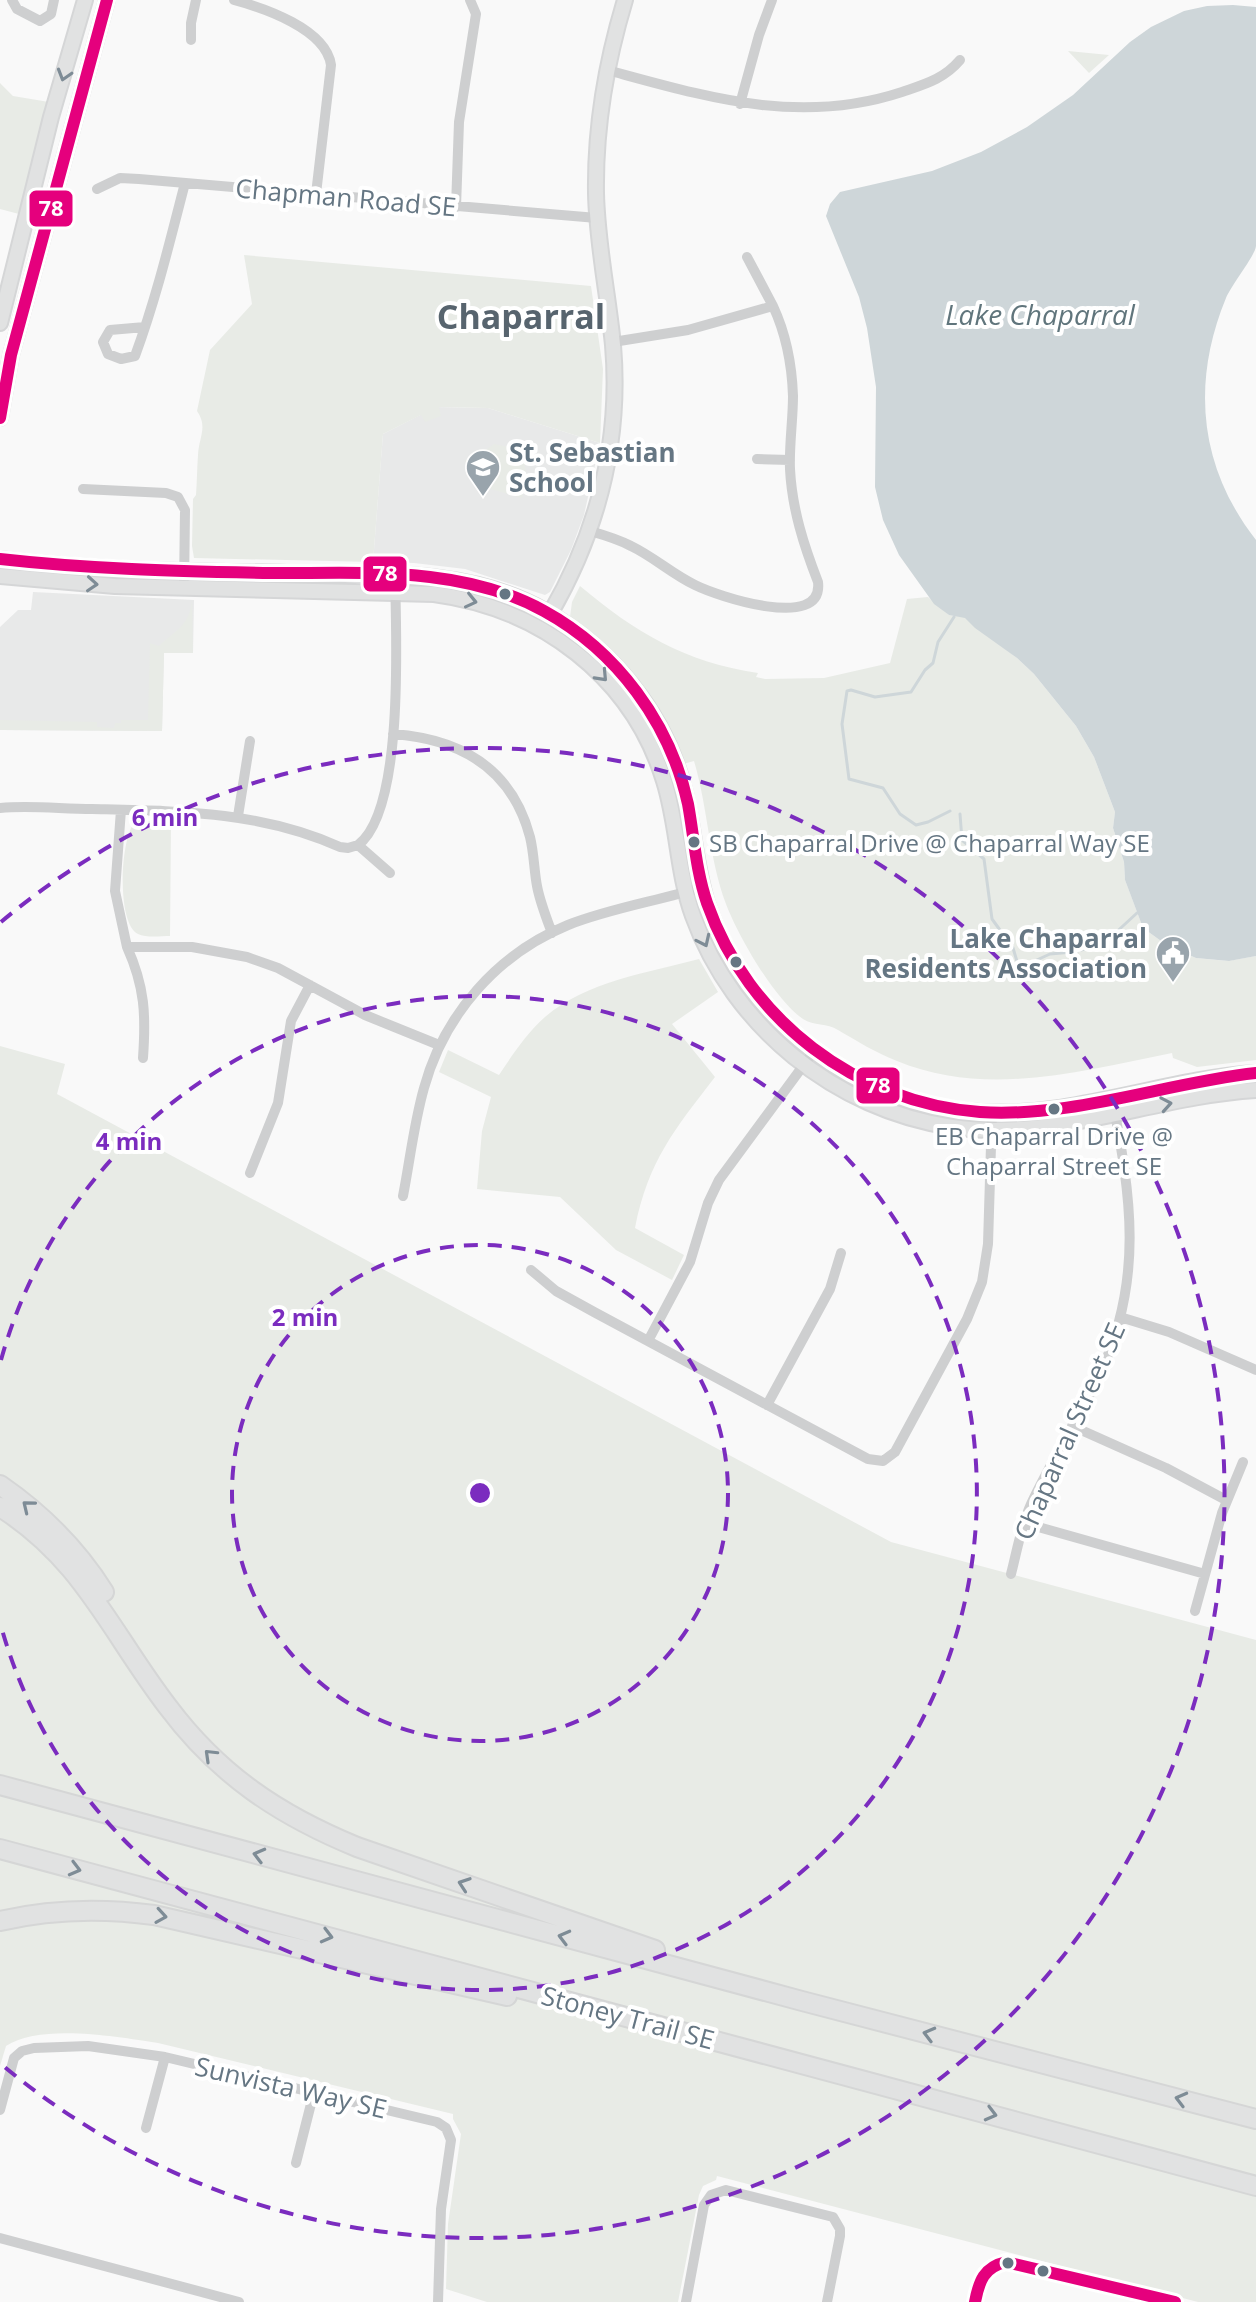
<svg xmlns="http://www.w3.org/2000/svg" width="1256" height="2302" font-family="'Open Sans',sans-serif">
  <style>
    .built { fill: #e8e9e9 }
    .green { fill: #e8ebe6 }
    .water { fill: #ced6d9 }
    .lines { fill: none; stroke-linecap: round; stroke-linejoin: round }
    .stream { stroke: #ced6d9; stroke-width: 3 }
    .secondary-casing { stroke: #d5d6d7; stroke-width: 18 }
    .highway-casing { stroke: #d5d6d6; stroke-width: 22 }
    .street { stroke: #cecfd0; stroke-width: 10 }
    .secondary { stroke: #e1e2e2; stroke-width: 14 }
    .highway { stroke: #e1e2e2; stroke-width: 18 }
    .bus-1-casing { stroke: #fff; stroke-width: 18 }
    .bus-1 { stroke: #e5007d; stroke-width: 12 }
    .oneway { stroke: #7e8c96 }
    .ring { fill: none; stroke: #7b2cbf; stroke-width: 4; stroke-dasharray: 14 10 }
    .bus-dot { fill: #657683; stroke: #fff; stroke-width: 3 }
    .labels { text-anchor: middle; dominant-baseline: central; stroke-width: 8; stroke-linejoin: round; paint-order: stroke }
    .bus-label { font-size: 24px; fill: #657683; stroke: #fff; text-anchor: start }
    .street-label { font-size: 26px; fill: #657683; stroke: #fff }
    .poi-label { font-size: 26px; font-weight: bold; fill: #657683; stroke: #fff; text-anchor: start }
    .water-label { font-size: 28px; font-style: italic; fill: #60757c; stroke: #fff }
    .district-label { font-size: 34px; font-weight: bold; fill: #57646e; stroke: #fff }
    .centre { fill: #7b2cbf; stroke: #fff; stroke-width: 4 }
    .ring-label { font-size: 24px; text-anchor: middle; font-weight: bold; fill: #7b2cbf; stroke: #fff; stroke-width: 8; stroke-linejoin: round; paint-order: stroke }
    .line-badge { stroke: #fff; stroke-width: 3 }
    .badge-label { font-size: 22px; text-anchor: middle; font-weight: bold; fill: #fff }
  </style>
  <rect width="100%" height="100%" fill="#f9f9f9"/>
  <path class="built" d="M 436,407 L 488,408 L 600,443 L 584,515 L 571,550 L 550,592 L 545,595 L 465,569 L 414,563 L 373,562 L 383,434 Z
    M 33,592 L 194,600 L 193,653 L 164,653 L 162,731 L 0,730 L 0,627 L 18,610 L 31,610 Z"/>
  <path class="green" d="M 1068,51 L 1109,55 L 1089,73 Z
    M 0,83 L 13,96 L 49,102 L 19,214 L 0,209 Z
    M 244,255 L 591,286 L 603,369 L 600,443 L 488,408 L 439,407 L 441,416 L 425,422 L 421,415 L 383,434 L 373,562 L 194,558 L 192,546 L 193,499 L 196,495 C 197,481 197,468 198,455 C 199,437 208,427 197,411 L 210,350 L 252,304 Z
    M 494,444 L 523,450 L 526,473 L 529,475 L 522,498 L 476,485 L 465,461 L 477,450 L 487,449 Z
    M 580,586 C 636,633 685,662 758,673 L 756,677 L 765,679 L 824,678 L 890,663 L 907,599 L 928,597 L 949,615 L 965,617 L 1017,658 L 1034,674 L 1076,726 L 1094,757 L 1115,812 L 1113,828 L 1124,862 L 1125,880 L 1143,928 L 1168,946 L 1196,958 L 1228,961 L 1256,956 L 1256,1060 L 1197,1067 L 1173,1058 L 1172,1053 C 1081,1071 987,1098 897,1061 C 876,1053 857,1041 838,1030 C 827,1023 814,1026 803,1019 C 775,1000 738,936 726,904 C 709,859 708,808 694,761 L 683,764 C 664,721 643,683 608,649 C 597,637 581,629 570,617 L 572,602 Z
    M 192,600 L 193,653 L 164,653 L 162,731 L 0,730 L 0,720 L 97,722 L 97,727 L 114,728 L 115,723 L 121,723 L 121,720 L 148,720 L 150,643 L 159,646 C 174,631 190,626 192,600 Z
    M 136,821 L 171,821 L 170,936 C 161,936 146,938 138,934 C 116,924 120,834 136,821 Z
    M 699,959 L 718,992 L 672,1024 L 715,1077 C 675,1129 648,1161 635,1228 L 684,1255 L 672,1280 L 616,1250 L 560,1197 L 477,1189 L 482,1131 L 491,1097 L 439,1072 L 448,1050 L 499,1075 C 513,1054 526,1034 545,1017 C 587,981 647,973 699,959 Z
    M 0,1046 L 65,1064 L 57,1094 L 891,1542 L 1256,1640 L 1256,2302 L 1198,2302 L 717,2176 L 716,2180 L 703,2186 L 699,2195 L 678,2302 L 487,2302 L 446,2289 L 448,2224 L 461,2134 L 453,2119 L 453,2114 L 158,2043 C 118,2037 41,2023 6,2046 L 0,2066 Z"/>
  <path class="water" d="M 1233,5 L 1256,7 C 1256,60 1256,113 1256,166 C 1256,192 1256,220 1256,246 C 1255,256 1232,284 1226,298 C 1191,383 1199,467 1256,540 L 1256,956 L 1229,961 L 1196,958 L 1168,946 L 1143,928 L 1125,880 L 1124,862 L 1113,828 L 1115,812 L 1094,757 L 1076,726 L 1034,674 L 1017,658 L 975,628 L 965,618 L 949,615 L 934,604 L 899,555 L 883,520 L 875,487 L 876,387 L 867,328 L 859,297 L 826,216 L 830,204 L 840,192 L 932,171 L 981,152 L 1027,127 L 1073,95 L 1130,42 L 1151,27 L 1184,11 L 1207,6 Z"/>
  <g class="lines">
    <path class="stream" d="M 950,811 L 928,822 L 916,825 L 900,814 L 883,788 L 849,779 L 842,724 L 847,691 L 851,690 L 875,697 L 911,692 L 925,670 L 933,663 L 938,642 L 954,617
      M 960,814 L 962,840 L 984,859 L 992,919 L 1013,948 L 1019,968 L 1050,954 L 1073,952 L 1097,946 L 1111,937 L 1137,913"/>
    <g class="secondary-casing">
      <path id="secondary" d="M 0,323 L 51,117 L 85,0
        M 0,418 L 11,355 L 107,0
        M 0,559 C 95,571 191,571 287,573 C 373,575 466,566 545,611 C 612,649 665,713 684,789 C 694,827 695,865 707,903 C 746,1020 857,1105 980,1112 C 1073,1118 1164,1079 1256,1073
        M 0,576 L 115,586 L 434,594 C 540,608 632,676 664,781 C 678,825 677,872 693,916 C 733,1027 836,1110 952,1127 C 1055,1142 1154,1096 1256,1090
        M 550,614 C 598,531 621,440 613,345 C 608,294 597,244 596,193 C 595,127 606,63 625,0"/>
    </g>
    <g class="highway-casing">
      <path id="highway" d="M 0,1485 C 42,1514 77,1549 104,1592
        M 0,1507 C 83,1559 111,1633 168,1707 C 219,1775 279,1815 357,1847 L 655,1950
        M 0,1785 L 802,2001 L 1256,2119
        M 0,1849 L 1256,2186
        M 0,1921 C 51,1909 102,1908 154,1915 L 507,1996"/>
    </g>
    <path class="street" d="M 12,0 L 17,9 L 40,21 L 51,14 L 54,0
      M 234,0 C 264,8 326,29 331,65 L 316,194
      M 191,40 L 191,23 L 196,0
      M 607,70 C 707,97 799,126 902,92 C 925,84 944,79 960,60
      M 740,104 L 759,35 L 772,0
      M 97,189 L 120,178 L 139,179 L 597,218
      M 456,207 L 459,122 L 476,14 L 470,0
      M 747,257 L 773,306
      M 145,327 L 110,330 L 103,342 L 108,354 L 121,359 L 135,356 C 156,299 170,241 185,183
      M 757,459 L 790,460
      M 83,489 L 166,493 L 178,497 L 185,510 L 184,588
      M 590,531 C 604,535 618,539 631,546 C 654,557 672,574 695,585 C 717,596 824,632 818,582 C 804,546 792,509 790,469 C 789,445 793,420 793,396 C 792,366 786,334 773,306 L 688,330 L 613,342
      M 393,734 C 461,739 512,769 530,837 C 534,853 534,870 537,886 C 540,902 546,917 552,933
      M 0,808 C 30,805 62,809 92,809 C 178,811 260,811 340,847 L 348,848 L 358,845 L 390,873
      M 121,810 L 115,891 L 127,947 L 192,947 L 247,957 L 278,968 L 365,1015 L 439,1045
      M 238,816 L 250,741
      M 358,845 C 405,810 396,632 395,575
      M 127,947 C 145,987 146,1015 143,1058
      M 250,1173 L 278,1103 L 291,1021 L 310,985
      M 403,1196 C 410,1160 414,1123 424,1088 C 444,1015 497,954 568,925 C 611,908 658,901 703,887
      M 531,1270 L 556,1291 L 594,1312 L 868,1459 L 883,1461 L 895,1452 L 967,1319 L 982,1282 L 988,1244 L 992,1113
      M 1120,1317 L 1169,1332 L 1256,1370
      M 648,1341 L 690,1262 L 708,1203 L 719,1180 L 814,1051
      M 767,1405 L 830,1289 L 841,1253
      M 1072,1426 L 1166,1468 L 1226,1500
      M 1024,1523 L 1205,1574
      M 1011,1574 C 1017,1551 1021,1526 1031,1504 C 1052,1459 1079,1418 1100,1374 C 1144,1279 1131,1196 1112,1098
      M 1195,1611 L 1222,1513 L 1243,1462
      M 0,2110 L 14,2058 L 22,2051 L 34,2048 L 88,2046 L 165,2057 L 437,2122 L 446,2128 L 451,2140 L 441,2209 L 438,2302
      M 146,2128 L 165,2057
      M 296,2163 L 314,2092
      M 0,2238 L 239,2302
      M 686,2302 L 704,2205 L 711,2195 L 726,2190 L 833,2217 L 840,2229 L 840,2236 L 827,2302
      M 975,2302 C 979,2281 982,2265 1006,2262 L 1175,2302"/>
    <use href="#secondary" class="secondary"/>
    <use href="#highway" class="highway"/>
    <g class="bus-1-casing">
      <path id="bus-1" d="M 0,418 L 11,355 L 107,0
        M 0,559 C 88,569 175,571 263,573 C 357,574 459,564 544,611 C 617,651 670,723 688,804 C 694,837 696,871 707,903 C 748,1020 857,1103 980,1112 C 1073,1118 1165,1083 1256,1073
        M 975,2302 C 979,2281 984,2267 1006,2262 L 1175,2302"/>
    </g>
    <use href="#bus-1" class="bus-1"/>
  </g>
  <defs><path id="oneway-chevron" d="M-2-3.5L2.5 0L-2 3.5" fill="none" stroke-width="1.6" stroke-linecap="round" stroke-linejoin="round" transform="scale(2)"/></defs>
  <g class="oneway">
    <use href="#oneway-chevron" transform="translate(64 75) rotate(107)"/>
    <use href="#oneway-chevron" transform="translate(92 584) rotate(4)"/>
    <use href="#oneway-chevron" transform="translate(471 601) rotate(13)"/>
    <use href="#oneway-chevron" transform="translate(602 676) rotate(47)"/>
    <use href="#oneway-chevron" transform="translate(704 941) rotate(65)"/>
    <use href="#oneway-chevron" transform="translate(1166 1104) rotate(-10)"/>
    <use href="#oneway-chevron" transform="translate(28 1506) rotate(-141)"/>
    <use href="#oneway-chevron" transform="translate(210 1755) rotate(-136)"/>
    <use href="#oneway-chevron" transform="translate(259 1855) rotate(-165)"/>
    <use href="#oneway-chevron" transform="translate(75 1869) rotate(15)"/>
    <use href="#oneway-chevron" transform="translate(464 1884) rotate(-161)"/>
    <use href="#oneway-chevron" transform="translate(161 1916) rotate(9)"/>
    <use href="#oneway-chevron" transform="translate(327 1936) rotate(15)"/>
    <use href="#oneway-chevron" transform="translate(564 1937) rotate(-165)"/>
    <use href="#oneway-chevron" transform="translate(929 2034) rotate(-165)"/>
    <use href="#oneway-chevron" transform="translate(1181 2099) rotate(-165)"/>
    <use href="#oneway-chevron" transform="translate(991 2114) rotate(15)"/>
  </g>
  <g class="ring">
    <circle cx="480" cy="1493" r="248"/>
    <path d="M1 1360A497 497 0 1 1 1 1626"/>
    <path d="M1 922A745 745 0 1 1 1 2064"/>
  </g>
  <defs>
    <g id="school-pin" transform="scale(1.8)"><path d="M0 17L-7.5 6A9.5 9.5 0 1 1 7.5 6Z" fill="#99a4ac" stroke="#fff"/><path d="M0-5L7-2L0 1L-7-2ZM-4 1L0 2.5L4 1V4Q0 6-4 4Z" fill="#fff"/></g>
    <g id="civic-pin" transform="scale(1.8)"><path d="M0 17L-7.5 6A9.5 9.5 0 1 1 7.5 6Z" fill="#99a4ac" stroke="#fff"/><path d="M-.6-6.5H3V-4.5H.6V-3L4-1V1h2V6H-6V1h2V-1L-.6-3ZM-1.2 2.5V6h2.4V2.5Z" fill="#fff"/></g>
  </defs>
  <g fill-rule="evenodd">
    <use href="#school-pin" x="483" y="467"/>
    <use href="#civic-pin" x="1173" y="953"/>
  </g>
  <g class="bus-dot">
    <circle cx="505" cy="594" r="7"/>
    <circle cx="694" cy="842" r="7"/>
    <circle cx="736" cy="962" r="7"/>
    <circle cx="1054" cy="1109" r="7"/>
    <circle cx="1008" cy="2263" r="7"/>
    <circle cx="1043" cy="2271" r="7"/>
  </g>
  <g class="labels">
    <g class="bus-label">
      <text x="709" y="842">SB Chaparral Drive @ Chaparral Way SE</text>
      <text x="1054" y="1135" text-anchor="middle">EB Chaparral Drive @<tspan x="1054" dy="30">Chaparral Street SE</tspan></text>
    </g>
    <g class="street-label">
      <text transform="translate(346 197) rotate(5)">Chapman Road SE</text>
      <text transform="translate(1069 1431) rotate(-66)">Chaparral Street SE</text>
      <text transform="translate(628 2017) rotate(15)">Stoney Trail SE</text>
      <text transform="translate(291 2087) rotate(13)">Sunvista Way SE</text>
    </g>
    <g class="poi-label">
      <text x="509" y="452">St. Sebastian<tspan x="509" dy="30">School</tspan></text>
      <text x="1147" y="938" text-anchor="end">Lake Chaparral<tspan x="1147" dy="30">Residents Association</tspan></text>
    </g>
    <g class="water-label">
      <text x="1040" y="314">Lake Chaparral</text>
    </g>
    <g class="district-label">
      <text x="521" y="316">Chaparral</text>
    </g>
  </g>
  <circle cx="480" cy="1493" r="12" class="centre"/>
  <g class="ring-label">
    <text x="165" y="826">6 min</text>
    <text x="129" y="1150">4 min</text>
    <text x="305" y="1326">2 min</text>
  </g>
  <g class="line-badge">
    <rect x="28" y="189" width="46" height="39" rx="8" fill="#e5007d"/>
    <rect x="362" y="555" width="46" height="38" rx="8" fill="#e5007d"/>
    <rect x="855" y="1066" width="46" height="39" rx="8" fill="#e5007d"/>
  </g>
  <g class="badge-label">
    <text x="51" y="216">78</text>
    <text x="385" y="581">78</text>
    <text x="878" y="1093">78</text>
  </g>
</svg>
